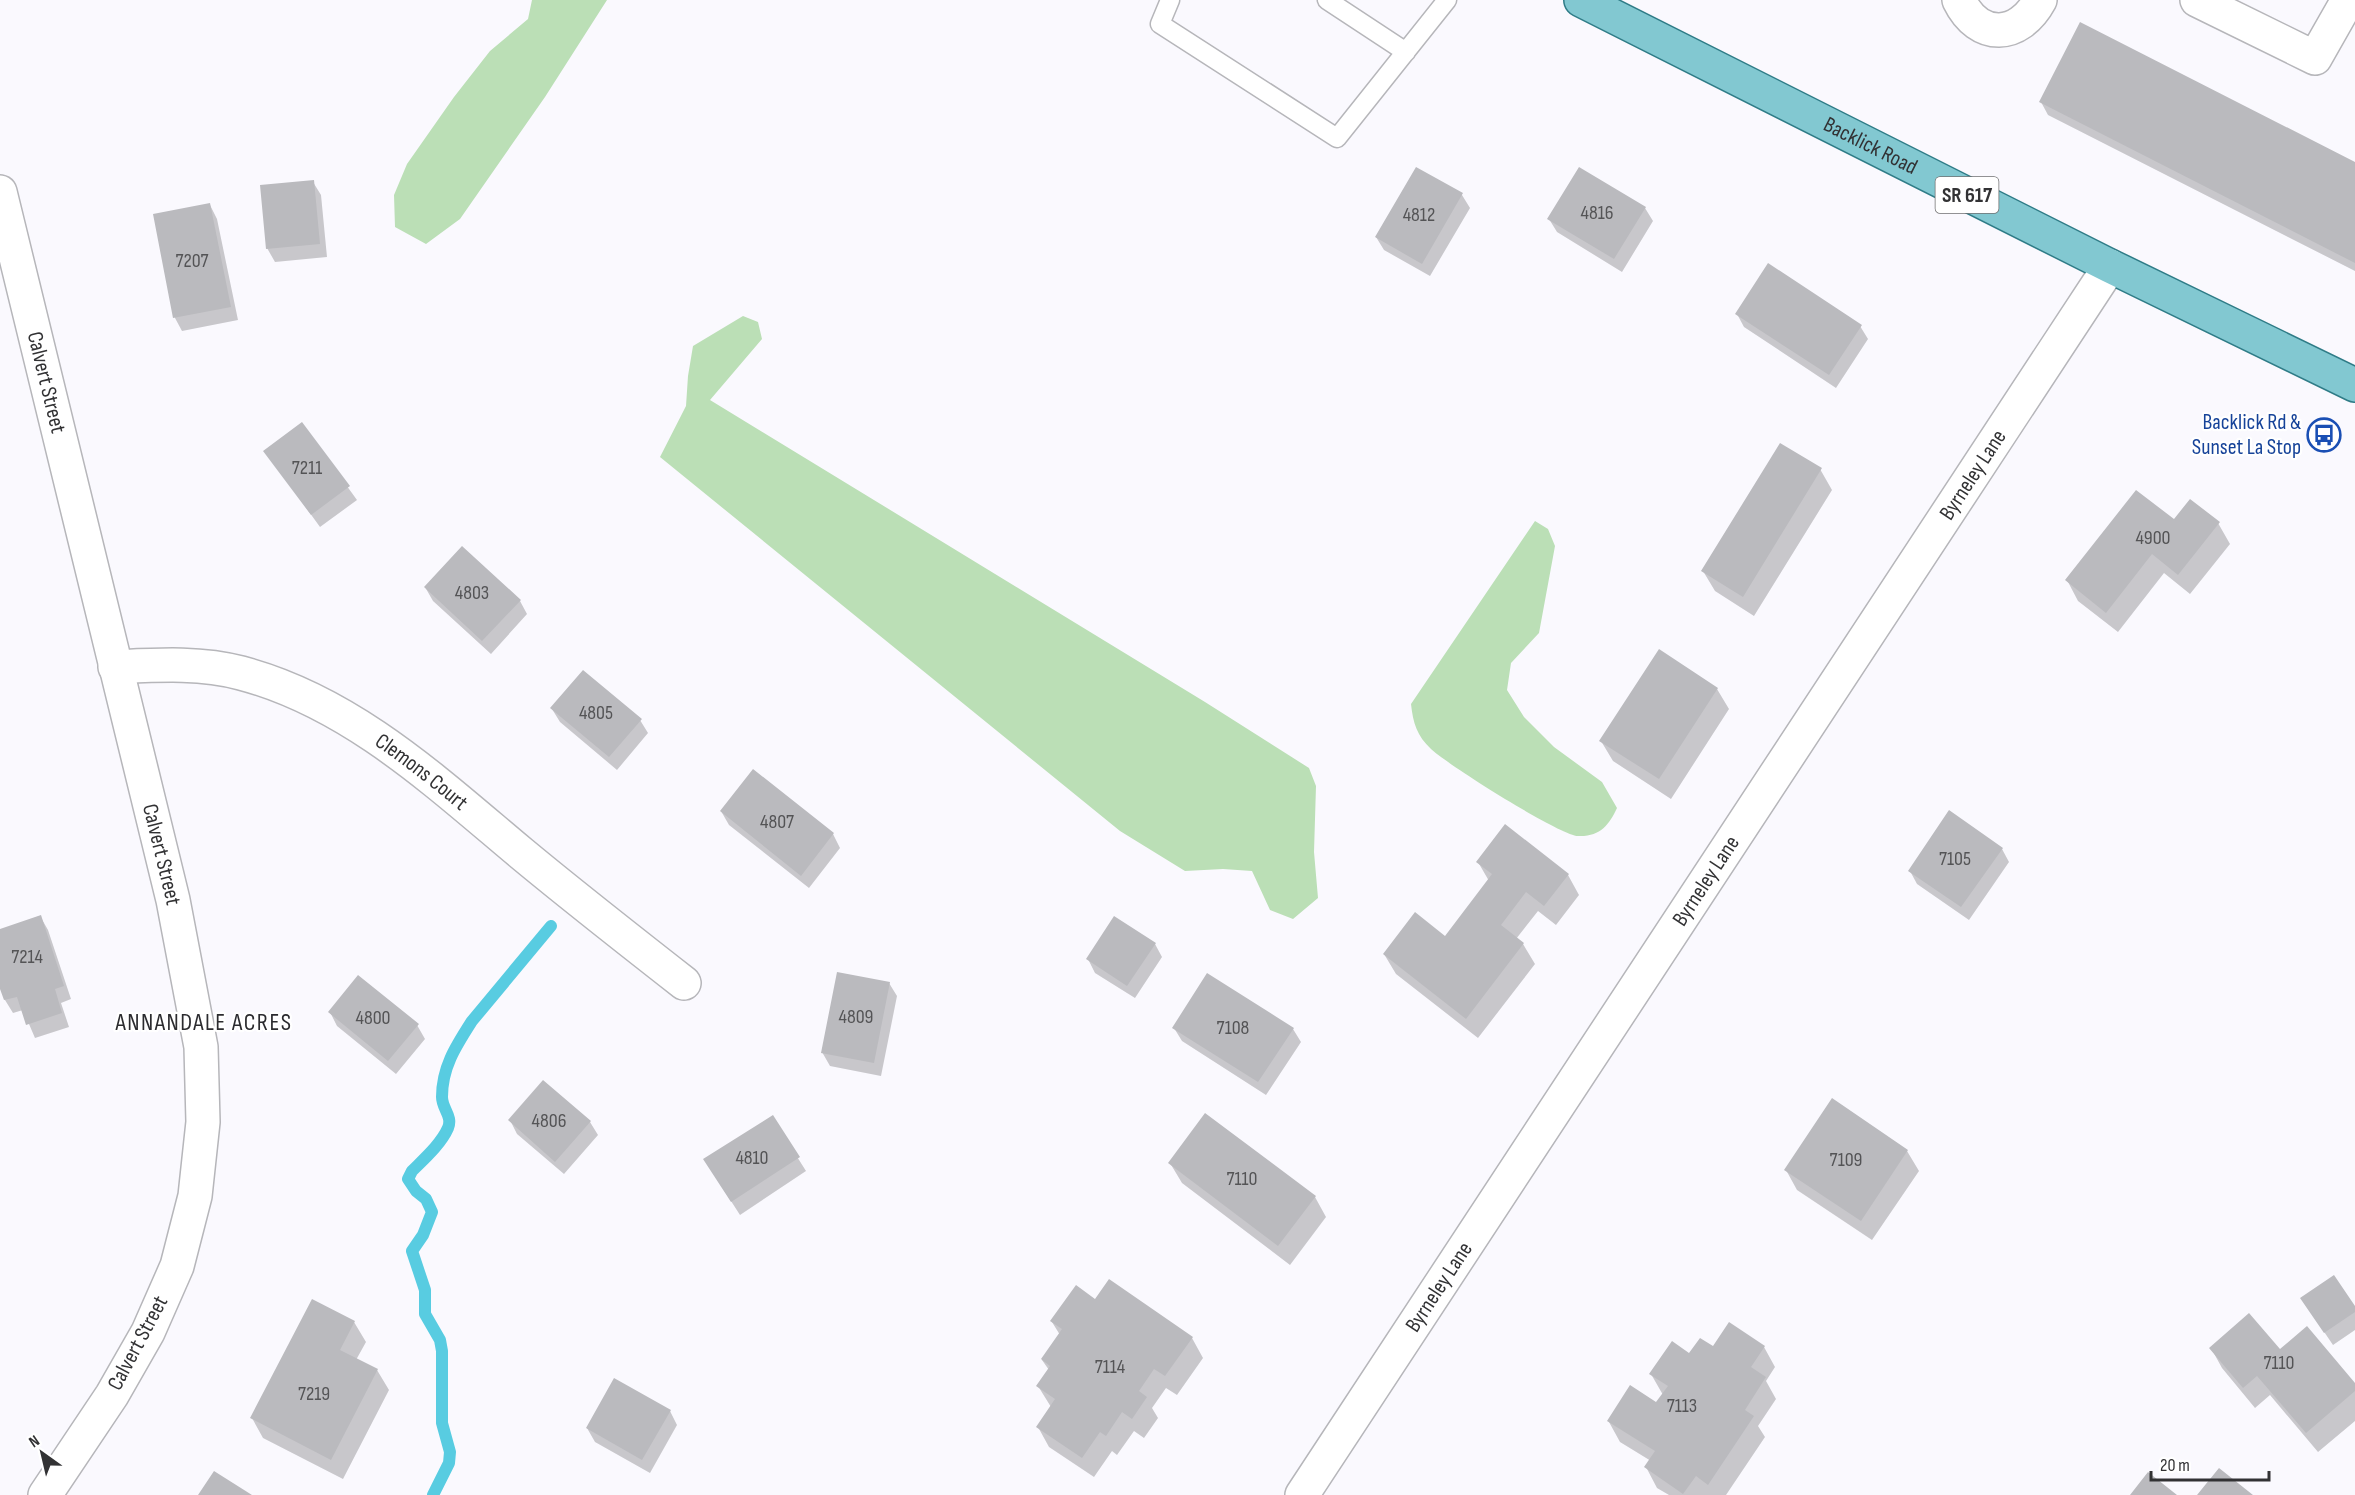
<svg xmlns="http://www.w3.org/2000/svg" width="2355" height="1495" font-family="'Sofia Sans Condensed',sans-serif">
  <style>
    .green { fill: #bbdfb6 }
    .shadow { fill: #0003 }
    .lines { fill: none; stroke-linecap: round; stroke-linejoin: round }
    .stream { stroke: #58cce1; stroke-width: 12 }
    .building { fill: #bababe }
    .service-casing { stroke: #b6b6ba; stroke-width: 21 }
    .minor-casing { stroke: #b6b6ba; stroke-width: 36 }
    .primary-casing { stroke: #2f7c87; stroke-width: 36 }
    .service { stroke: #fff; stroke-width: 18 }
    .minor { stroke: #fff; stroke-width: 33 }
    .primary { stroke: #82c8d1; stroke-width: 33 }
    .labels { text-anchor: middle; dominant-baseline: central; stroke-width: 4.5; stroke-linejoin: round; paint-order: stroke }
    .number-label { font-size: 20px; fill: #545456 }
    .shield { fill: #fff; stroke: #707071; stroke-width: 1.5 }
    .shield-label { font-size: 21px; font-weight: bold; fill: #323234 }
    .street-label { font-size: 22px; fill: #323234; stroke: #fff }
    .transit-label { font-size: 22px; fill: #164399; stroke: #fff; text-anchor: end }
    .neighbourhood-label { font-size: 24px; letter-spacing: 1.5px; fill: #2b2b2f; stroke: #fff }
  </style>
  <rect width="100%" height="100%" fill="#faf9fe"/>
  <path class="green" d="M 532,0 L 607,0 L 545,97 L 460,219 L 426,244 L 395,227 L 394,195 L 407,164 L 454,97 L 490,51 L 528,19 Z
    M 743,316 L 758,322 L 762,339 L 710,400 L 1205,702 L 1309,768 L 1316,786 L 1314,852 L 1318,898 L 1293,919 L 1270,910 L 1252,871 L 1223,869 L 1185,871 L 1120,831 L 660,457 L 686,406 L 688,376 L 693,346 Z
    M 1535,521 L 1548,529 L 1555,546 L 1539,633 L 1511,663 L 1507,690 L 1524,717 L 1554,747 L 1602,782 L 1617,808 C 1609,825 1600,837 1578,836 C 1559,835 1448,765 1431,749 C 1417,736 1413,723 1411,704 Z"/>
  <path class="shadow" d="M 2041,102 L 2355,164 L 2355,271 L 2048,115 Z
    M 1416,169 L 1462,195 L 1470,208 L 1430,276 L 1384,250 L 1376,237 Z
    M 313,182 L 321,195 L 327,257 L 275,262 L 267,248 Z
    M 210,205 L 217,219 L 238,320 L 182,331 L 175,318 L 154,215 Z
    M 1645,208 L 1653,221 L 1622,272 L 1557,232 L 1549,219 Z
    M 1737,314 L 1860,326 L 1868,339 L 1836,388 L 1744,327 Z
    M 302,424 L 357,500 L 320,527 L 265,451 Z
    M 1820,469 L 1832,490 L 1754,616 L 1715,591 L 1703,571 Z
    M 2174,522 L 2218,523 L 2230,544 L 2190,594 L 2164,573 L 2118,632 L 2078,601 L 2067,580 Z
    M 425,587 L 520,601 L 527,614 L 491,654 L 433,601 Z
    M 1717,689 L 1729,709 L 1671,799 L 1613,761 L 1601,741 Z
    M 552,709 L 640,720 L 648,733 L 617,770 L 560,722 Z
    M 721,811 L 833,834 L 840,848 L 809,888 L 729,825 Z
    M 2002,849 L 2009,862 L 1969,920 L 1917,884 L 1910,871 Z
    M 1478,862 L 1568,875 L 1579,895 L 1556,925 L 1538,911 L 1516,939 L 1523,944 L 1535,964 L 1478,1038 L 1396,974 L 1384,954 L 1445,938 L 1489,881 Z
    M 40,916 L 48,930 L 71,999 L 61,1003 L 69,1027 L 35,1038 L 23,1010 L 13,1013 L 5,1000 L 0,984 L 0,930 Z
    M 1155,944 L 1162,957 L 1135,998 L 1095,973 L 1088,959 Z
    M 889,983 L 897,996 L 881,1076 L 830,1066 L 822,1052 Z
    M 330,1012 L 417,1025 L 425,1039 L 396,1074 L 337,1026 Z
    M 1174,1028 L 1293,1029 L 1301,1042 L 1266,1095 L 1182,1041 Z
    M 772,1117 L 806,1171 L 740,1215 L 713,1173 Z
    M 510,1120 L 590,1122 L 598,1135 L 564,1174 L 517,1134 Z
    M 1907,1151 L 1919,1171 L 1872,1240 L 1797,1190 L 1786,1170 Z
    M 1170,1163 L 1315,1197 L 1326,1217 L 1290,1265 L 1182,1183 Z
    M 1096,1301 L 1192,1338 L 1203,1358 L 1177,1395 L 1166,1388 L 1152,1408 L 1158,1418 L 1144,1438 L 1134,1431 L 1117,1455 L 1112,1451 L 1094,1477 L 1049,1447 L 1038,1427 L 1051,1407 L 1038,1386 L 1049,1370 L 1042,1360 L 1060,1335 L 1052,1322 Z
    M 2355,1309 L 2355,1330 L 2333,1345 L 2310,1311 Z
    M 354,1322 L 366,1342 L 356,1360 L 377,1370 L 389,1390 L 343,1479 L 263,1438 L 252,1418 Z
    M 1764,1347 L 1775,1367 L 1766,1381 L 1776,1399 L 1758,1426 L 1765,1437 L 1726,1495 L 1669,1495 L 1657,1488 L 1646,1467 L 1651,1461 L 1620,1442 L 1609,1422 L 1656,1404 L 1663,1395 L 1651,1374 L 1690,1355 L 1713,1348 Z
    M 2211,1348 L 2279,1352 L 2355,1385 L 2355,1421 L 2318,1452 L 2270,1395 L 2255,1408 L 2222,1368 Z
    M 670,1411 L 677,1425 L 650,1473 L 595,1442 L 587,1428 Z"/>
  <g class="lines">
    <path class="stream" d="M 433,1495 L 449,1463 L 450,1452 L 442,1423 L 442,1351 L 440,1340 L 425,1314 L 425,1290 L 412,1251 L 423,1235 L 432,1212 L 426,1199 L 416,1191 L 408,1179 L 412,1171 C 424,1159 441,1144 448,1128 C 453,1116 442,1109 442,1097 C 442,1067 456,1046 472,1021 L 551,926"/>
  </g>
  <path class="building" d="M 2080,22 L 2355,162 L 2355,263 L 2039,102 Z
    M 1416,167 L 1463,193 L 1422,264 L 1375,237 Z
    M 1579,167 L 1646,207 L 1614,259 L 1547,219 Z
    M 314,180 L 320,244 L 266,249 L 260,185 Z
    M 210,203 L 231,307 L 173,318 L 153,214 Z
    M 1768,263 L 1862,325 L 1829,375 L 1735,314 Z
    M 302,422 L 350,486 L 311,515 L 263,451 Z
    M 1780,443 L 1822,468 L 1743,597 L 1701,571 Z
    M 2136,490 L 2174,519 L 2190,499 L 2220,522 L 2178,575 L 2152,554 L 2106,613 L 2065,580 Z
    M 462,546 L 521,600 L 482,641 L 424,587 Z
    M 1659,649 L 1718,688 L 1659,779 L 1599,741 Z
    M 583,670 L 642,719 L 609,757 L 550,708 Z
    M 753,769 L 834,833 L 801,876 L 720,811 Z
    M 1949,810 L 2003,848 L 1961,907 L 1908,871 Z
    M 1505,824 L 1569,874 L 1544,906 L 1526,892 L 1501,925 L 1524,943 L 1466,1019 L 1383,954 L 1415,912 L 1445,936 L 1492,874 L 1476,862 Z
    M 41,915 L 64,986 L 55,989 L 62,1013 L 26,1025 L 17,997 L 4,1000 L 0,989 L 0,929 Z
    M 1114,916 L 1156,943 L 1127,986 L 1086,959 Z
    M 837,972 L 890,982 L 874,1063 L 821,1053 Z
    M 1207,973 L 1294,1028 L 1258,1082 L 1172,1028 Z
    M 358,975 L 419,1024 L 388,1061 L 328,1012 Z
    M 543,1080 L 591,1121 L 555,1162 L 508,1120 Z
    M 1832,1098 L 1908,1150 L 1861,1221 L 1784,1170 Z
    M 1205,1113 L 1316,1196 L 1278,1246 L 1168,1163 Z
    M 773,1115 L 800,1157 L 731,1202 L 703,1159 Z
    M 2334,1275 L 2355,1306 L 2355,1312 L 2324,1333 L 2300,1298 Z
    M 1109,1279 L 1193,1337 L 1165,1376 L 1154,1369 L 1139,1391 L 1147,1397 L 1132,1419 L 1122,1412 L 1106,1436 L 1100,1432 L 1082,1458 L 1036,1427 L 1055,1399 L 1036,1386 L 1050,1366 L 1041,1359 L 1062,1329 L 1050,1321 L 1076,1285 L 1095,1299 Z
    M 312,1299 L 355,1321 L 340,1350 L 378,1369 L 331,1460 L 250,1418 Z
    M 2249,1313 L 2280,1349 L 2307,1326 L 2355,1383 L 2355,1391 L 2306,1433 L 2257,1376 L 2243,1388 L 2209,1348 Z
    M 1729,1322 L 1765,1346 L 1751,1367 L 1766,1377 L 1745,1410 L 1754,1416 L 1708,1485 L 1696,1476 L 1683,1494 L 1644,1467 L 1655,1451 L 1607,1421 L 1630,1385 L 1656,1402 L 1668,1386 L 1649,1374 L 1672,1341 L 1689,1353 L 1700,1338 L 1713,1346 Z
    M 614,1378 L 671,1410 L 642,1460 L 586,1428 Z
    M 2219,1468 L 2253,1495 L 2197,1495 Z
    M 214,1471 L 252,1495 L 198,1495 Z
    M 2148,1472 L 2177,1495 L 2130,1495 Z"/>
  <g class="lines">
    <g class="service-casing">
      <path id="service" d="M 1170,0 L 1160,24 L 1337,138 L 1447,0
        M 1327,0 L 1406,52"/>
    </g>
    <g class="minor-casing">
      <g id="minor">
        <path d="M 1959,0 C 1979,41 2019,39 2040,0"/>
        <path d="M 2197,0 L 2315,58 L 2348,0"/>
        <path id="s1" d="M 0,192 L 173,900 L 201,1047 L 203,1122 L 195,1196 L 177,1266 L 148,1332 L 112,1395 L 45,1495"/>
        <path id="s2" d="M 115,667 C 157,665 200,662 241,673 C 351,702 436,782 521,853 C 574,897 629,940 684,983"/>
        <path id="s3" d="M 1302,1495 L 2110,266"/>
      </g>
    </g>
    <g class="primary-casing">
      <g id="primary">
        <path id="s4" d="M 1581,0 L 2110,266 L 2355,385"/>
      </g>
    </g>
    <use href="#service" class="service"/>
    <use href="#minor" class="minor"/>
    <use href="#primary" class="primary"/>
  </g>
  <defs>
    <g id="bus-ring" transform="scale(1.725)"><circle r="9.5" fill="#fff" stroke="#1a4fb4" stroke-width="1.5"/><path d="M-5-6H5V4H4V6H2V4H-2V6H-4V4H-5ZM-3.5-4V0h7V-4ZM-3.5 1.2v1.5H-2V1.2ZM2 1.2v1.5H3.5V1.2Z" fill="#1a4fb4"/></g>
  </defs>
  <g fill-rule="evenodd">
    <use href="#bus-ring" x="2324" y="435"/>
  </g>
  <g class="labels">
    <g class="number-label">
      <text x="1597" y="213">4816</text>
      <text x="1419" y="215">4812</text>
      <text x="192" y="261">7207</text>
      <text x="307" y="468">7211</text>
      <text x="2153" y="538">4900</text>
      <text x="472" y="593">4803</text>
      <text x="596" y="713">4805</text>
      <text x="777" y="822">4807</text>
      <text x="1955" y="859">7105</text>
      <text x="27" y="957">7214</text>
      <text x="856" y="1017">4809</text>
      <text x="373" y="1018">4800</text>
      <text x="1233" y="1028">7108</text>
      <text x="549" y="1121">4806</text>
      <text x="752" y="1158">4810</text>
      <text x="1846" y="1160">7109</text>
      <text x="1242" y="1179">7110</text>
      <text x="2279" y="1363">7110</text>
      <text x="1110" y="1367">7114</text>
      <text x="314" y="1394">7219</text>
      <text x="1682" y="1406">7113</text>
    </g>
    <rect class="shield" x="1935.5" y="177" width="63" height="36" rx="4.5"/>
    <g class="shield-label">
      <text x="1967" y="195">SR 617</text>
    </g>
    <g class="street-label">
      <text stroke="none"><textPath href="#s4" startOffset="324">Backlick Road</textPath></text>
      <text stroke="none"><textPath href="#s1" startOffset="196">Calvert Street</textPath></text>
      <text stroke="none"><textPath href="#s3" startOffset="1221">Byrneley Lane</textPath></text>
      <text stroke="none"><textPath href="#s2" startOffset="334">Clemons Court</textPath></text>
      <text stroke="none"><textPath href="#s1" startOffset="682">Calvert Street</textPath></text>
      <text stroke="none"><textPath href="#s3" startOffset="735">Byrneley Lane</textPath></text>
      <text stroke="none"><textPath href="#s3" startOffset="249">Byrneley Lane</textPath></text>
      <text transform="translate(138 1343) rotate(-62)">Calvert Street</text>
    </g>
    <g class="transit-label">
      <text x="2301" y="422">Backlick Rd &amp;<tspan x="2301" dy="25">Sunset La Stop</tspan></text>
    </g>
    <g class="neighbourhood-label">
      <text x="204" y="1022">ANNANDALE ACRES</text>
    </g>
  </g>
  <g transform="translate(42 1453) rotate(326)" stroke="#ffffff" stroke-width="4.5" paint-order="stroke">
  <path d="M0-4.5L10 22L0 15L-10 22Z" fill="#323234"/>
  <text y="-9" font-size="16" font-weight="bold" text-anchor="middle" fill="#323234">N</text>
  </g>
  <path d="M2151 1471v9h118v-9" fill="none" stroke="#323234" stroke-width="3"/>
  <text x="2160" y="1471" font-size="18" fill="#323234" stroke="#ffffff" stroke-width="4.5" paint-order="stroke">20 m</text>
</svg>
